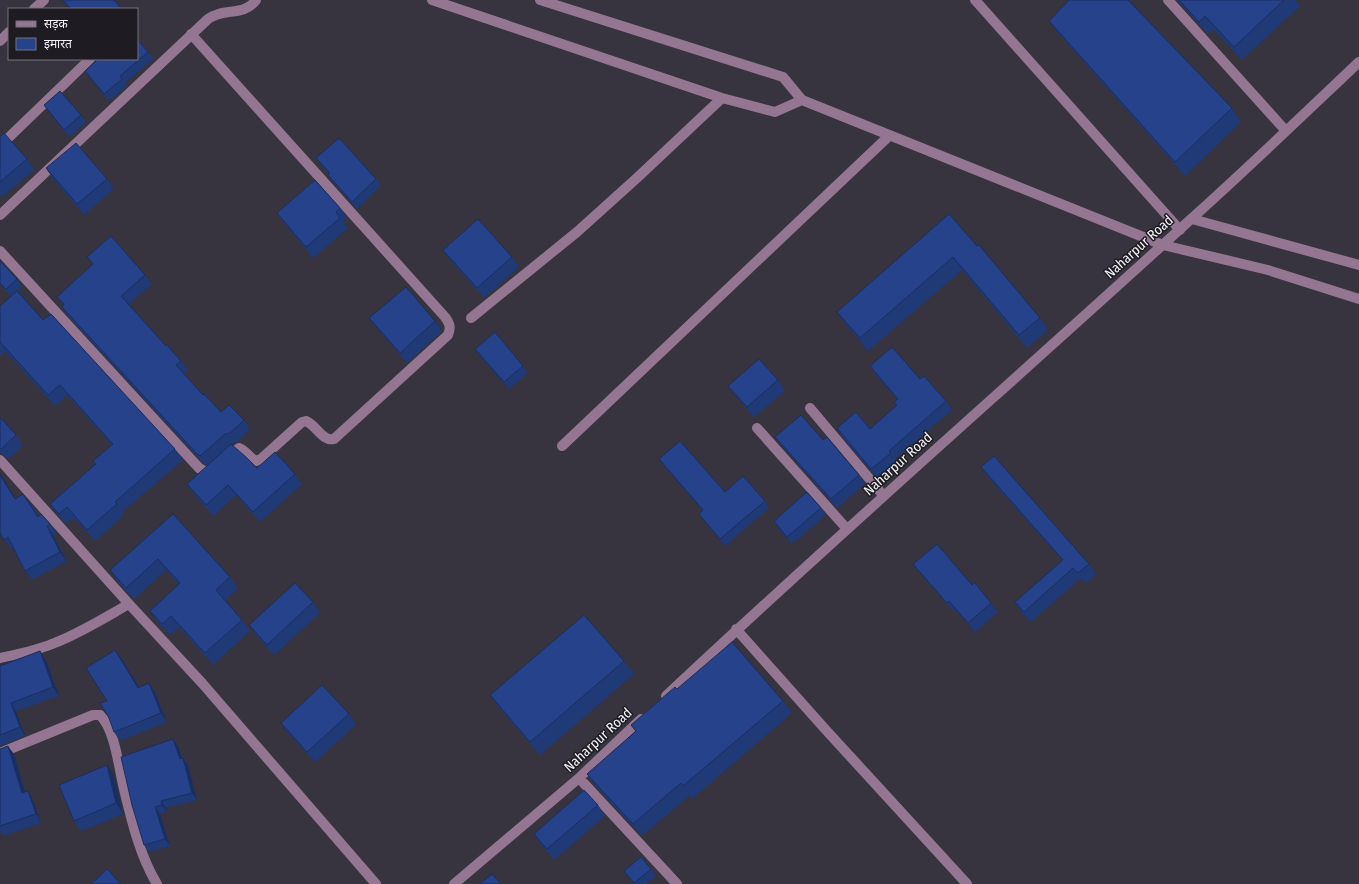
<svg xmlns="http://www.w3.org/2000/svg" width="1359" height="884" font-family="'Fira Sans Condensed','Noto Sans Devanagari',sans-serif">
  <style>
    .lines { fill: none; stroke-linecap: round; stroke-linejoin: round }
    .minor { stroke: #957692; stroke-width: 10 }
    .wall { fill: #203977 }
    .shaded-wall { fill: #1a2e61 }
    .building { fill: #25428a; stroke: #1a2e61 }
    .labels { text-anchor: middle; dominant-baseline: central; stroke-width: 3; stroke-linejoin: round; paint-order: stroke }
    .street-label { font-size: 14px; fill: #f5f3fa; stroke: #1e1c22 }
  </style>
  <rect width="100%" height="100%" fill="#37343f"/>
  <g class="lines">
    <path class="minor" d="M 432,0 L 722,98 L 775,112 L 802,100
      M 540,0 L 783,77 L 802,100 L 1163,245 L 1268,270 L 1359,299
      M 975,0 L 1180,230
      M 1168,0 L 1286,131
      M 34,9 L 44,0
      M 191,34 L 445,317 C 450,324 451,327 448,335 L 334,439 C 323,442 316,425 306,421 L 302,422 L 261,459 L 256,461 C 249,458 246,450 239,448 L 226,457
      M 0,41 L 9,32
      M 0,146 L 90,59
      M 0,215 L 208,19 C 224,7 244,17 256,0
      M 1192,219 L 1359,265
      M 0,251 L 199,468 C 205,472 208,473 214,467
      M 471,318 L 577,232 L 638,177 L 722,98
      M 810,408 L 883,495
      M 757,428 L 847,529
      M 562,446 L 890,135
      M 0,460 L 129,604 L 202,683 L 376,884
      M 736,629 L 825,729 L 967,884
      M 0,658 C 19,654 39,650 57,642 C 82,632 106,617 129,604
      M 666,696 C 838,534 1016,379 1190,220 C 1247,169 1303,115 1359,62
      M 0,753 L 93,715 L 100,715 C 115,729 119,769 124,789 C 132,822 140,856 157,884
      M 579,778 L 677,884
      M 454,884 L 579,778 L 641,719"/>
  </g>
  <path class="wall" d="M 62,0 L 114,0 L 122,9 L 70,9 Z
    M 1177,0 L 1295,0 L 1300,6 L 1242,60 L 1213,29 L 1208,34 Z
    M 1049,21 L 1232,108 L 1241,122 L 1185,176 L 1059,34 Z
    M 148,52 L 153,59 L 125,83 L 127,86 L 109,101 L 90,78 L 85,71 Z
    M 44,105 L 81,115 L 86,122 L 69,137 L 49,112 Z
    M 0,137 L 27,159 L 34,170 L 2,197 L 0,194 Z
    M 316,158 L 376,179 L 381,186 L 357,209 L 333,182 L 328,175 L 329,174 L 321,165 Z
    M 46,168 L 107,179 L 114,189 L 84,215 L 53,179 Z
    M 340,208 L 347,218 L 343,222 L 348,228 L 313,258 L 284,223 L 277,213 Z
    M 977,246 L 1040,318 L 1048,330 L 1027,348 L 962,270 L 868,351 L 846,324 L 837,312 Z
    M 443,250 L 512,257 L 519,267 L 484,298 L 450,260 Z
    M 87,257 L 145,275 L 152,284 L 129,304 L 166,346 L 181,361 L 188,370 L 183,373 L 203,395 L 221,412 L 244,420 L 250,429 L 237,442 L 232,443 L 207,465 L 203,463 L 68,316 L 62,307 L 63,305 L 57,297 L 93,264 Z
    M 0,261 L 17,279 L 22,287 L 18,291 L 43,320 L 175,449 L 183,460 L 122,512 L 124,515 L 95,541 L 74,518 L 66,524 L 58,515 L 50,504 L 95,464 L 93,461 L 112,445 L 67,395 L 55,406 L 5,351 L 0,356 L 0,306 L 11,297 L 0,284 Z
    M 369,318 L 435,321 L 442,331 L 407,363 L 377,328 Z
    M 475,349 L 523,366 L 528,373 L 509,389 L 480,356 Z
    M 870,366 L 920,379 L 946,401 L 952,410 L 895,459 L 897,462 L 877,478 L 843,438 L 837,428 L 870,429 L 897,406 L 894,402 L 897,399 L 876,375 Z
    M 778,380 L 785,391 L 754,417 L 736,396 L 728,386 Z
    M 0,417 L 16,435 L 23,446 L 8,459 L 2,454 L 0,454 Z
    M 775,437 L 859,475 L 865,484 L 837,508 L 782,446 Z
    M 659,459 L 725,492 L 765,501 L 769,508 L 725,546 L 704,521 L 699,514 L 703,511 L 664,466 Z
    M 981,467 L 1089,564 L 1096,574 L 1086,583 L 1081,578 L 1031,622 L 1022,613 L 1015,602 L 1062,560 L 988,477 Z
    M 257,468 L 295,474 L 302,484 L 260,522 L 236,495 L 213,516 L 194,494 L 187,484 Z
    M 0,473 L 15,498 L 30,503 L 39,516 L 50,524 L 57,533 L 53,536 L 67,561 L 32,580 L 25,571 L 13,547 L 11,549 L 0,533 Z
    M 821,508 L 826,515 L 792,544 L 778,528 L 774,521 Z
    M 173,514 L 230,577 L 238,588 L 225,601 L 242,620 L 250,631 L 213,665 L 179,627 L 170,635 L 158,622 L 150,611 L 179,584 L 166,570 L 134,599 L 118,582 L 110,570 Z
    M 913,564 L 972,585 L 991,603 L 998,612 L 975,632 L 956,610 L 954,612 L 920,573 Z
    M 313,602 L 320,613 L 274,655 L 256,635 L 249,625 Z
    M 122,659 L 139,688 L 149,683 L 155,693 L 167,722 L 120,741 L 114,732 L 107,701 Z
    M 46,660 L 59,696 L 16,711 L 25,736 L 0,746 L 0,666 Z
    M 624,661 L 634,674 L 540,755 L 500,709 L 490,695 Z
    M 677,689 L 783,701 L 792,713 L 692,799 L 690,795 L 642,836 L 596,787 L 587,774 L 636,732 L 631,725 Z
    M 349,714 L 356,725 L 315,762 L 288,733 L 281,723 Z
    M 178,746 L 182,758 L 188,765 L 197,800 L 166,808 L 167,812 L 160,814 L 170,846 L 149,852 L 144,845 L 132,805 Z
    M 0,749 L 14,754 L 25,792 L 28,791 L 33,800 L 41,823 L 3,836 L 0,831 Z
    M 114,775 L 123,814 L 81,831 L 74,821 Z
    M 598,805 L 605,816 L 554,860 L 541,844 L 534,834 Z
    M 651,869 L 656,876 L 646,884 L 634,884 L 624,871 Z"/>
  <path class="shaded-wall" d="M 0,473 L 21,508 L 15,499 L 0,475 Z
    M 47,526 L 53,536 L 67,561 L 60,552 Z
    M 115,650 L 122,659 L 145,697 L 138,688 Z
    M 40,651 L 46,660 L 59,696 L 53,687 Z
    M 149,683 L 155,693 L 167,722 L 161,713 Z
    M 11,703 L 16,711 L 25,736 L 20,727 Z
    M 173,739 L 178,746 L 185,766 L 180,759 Z
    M 8,746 L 14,754 L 28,802 L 22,793 Z
    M 183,758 L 188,765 L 197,800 L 192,793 Z
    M 107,765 L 114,775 L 123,814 L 116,803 Z
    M 28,791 L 33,800 L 41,823 L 36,814 Z
    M 161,801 L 166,808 L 167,812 L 162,805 Z
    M 155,807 L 160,814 L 170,846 L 165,839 Z"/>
  <path class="building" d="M 63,0 L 114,0 L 122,9 L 71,9 Z
    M 1069,0 L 1128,0 L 1232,108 L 1175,162 L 1049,21 Z
    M 1179,0 L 1284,0 L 1234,47 L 1205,16 L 1199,22 Z
    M 137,39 L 148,52 L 120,76 L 122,79 L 104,94 L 85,71 L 98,59 L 137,59 Z
    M 60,91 L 81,115 L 64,130 L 44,105 Z
    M 4,133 L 27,159 L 0,182 L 0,137 Z
    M 339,138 L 376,179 L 352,202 L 328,175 L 330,173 L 316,158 Z
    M 76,143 L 107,179 L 77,204 L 46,168 Z
    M 315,180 L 340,208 L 336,212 L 340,218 L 306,247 L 277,213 Z
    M 949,214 L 977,246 L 979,245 L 1040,318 L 1019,335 L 953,257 L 860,338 L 837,312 Z
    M 478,219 L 512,257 L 477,288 L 443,250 Z
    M 111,236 L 145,275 L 121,296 L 166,346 L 167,345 L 181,361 L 176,365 L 203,395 L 204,394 L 221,412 L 229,405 L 244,420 L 230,433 L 225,434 L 200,456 L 197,454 L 62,307 L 64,304 L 57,297 L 93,264 L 87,257 Z
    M 0,261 L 17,279 L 6,289 L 0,283 Z
    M 406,287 L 435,321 L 400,353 L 369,318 Z
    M 17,291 L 43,320 L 51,314 L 175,449 L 115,502 L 117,504 L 87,530 L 67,507 L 59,514 L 50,504 L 96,464 L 93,461 L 113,444 L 60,385 L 48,395 L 0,342 L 0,306 Z
    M 495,332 L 523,366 L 504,382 L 475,349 Z
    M 892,347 L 920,379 L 924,376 L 946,401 L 889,451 L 891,453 L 871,469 L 837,428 L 856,412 L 870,429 L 897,405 L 894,402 L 898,399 L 870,366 Z
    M 759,359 L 778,380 L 747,407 L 728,386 Z
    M 801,415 L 823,440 L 827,437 L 859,475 L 831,499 L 775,437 Z
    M 0,417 L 16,435 L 1,449 L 0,448 Z
    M 680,441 L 725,492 L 743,476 L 765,501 L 720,539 L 699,514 L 703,510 L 659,459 Z
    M 231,444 L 246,457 L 257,468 L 275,452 L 295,474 L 253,512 L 228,485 L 206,505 L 187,484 Z
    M 994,456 L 1089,564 L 1078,573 L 1073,568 L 1024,612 L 1015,602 L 1063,560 L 981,467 Z
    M 0,475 L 15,499 L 23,494 L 38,517 L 41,514 L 50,524 L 47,526 L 60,552 L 25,571 L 8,537 L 4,540 L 0,533 Z
    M 807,492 L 821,508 L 787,537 L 774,521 Z
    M 173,514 L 230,577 L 216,590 L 242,620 L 205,653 L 171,616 L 162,624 L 150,611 L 180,583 L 158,559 L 126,588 L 110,570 Z
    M 937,544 L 972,585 L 974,582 L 991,603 L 968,623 L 949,601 L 947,603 L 913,564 Z
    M 295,583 L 313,602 L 267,645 L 249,625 Z
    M 584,615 L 624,661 L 530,742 L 490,695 Z
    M 732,642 L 783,701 L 683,786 L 681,783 L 633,824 L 587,774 L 636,731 L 631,725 L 675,687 L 677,689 Z
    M 115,650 L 138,688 L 149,683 L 161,713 L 114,732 L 109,718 L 100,703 L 107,701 L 86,668 Z
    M 40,651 L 53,687 L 11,703 L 20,727 L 0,735 L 0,666 Z
    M 322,685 L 349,714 L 307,752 L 281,723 Z
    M 173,739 L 180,759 L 183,758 L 192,793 L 161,801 L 162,805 L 155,807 L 165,839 L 144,845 L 132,805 L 121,757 Z
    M 8,746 L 22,793 L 28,791 L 36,814 L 0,826 L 0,749 Z
    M 107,765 L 116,803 L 74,821 L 59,785 Z
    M 584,790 L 598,805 L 547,849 L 534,834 Z
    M 641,857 L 651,869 L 634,883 L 624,871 Z
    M 107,869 L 121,884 L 91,884 Z
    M 492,874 L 501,884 L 480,884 Z"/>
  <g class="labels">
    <g class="street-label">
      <text transform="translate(1139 247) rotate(-42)">Naharpur Road</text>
      <text transform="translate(898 464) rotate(-42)">Naharpur Road</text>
      <text transform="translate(598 740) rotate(-43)">Naharpur Road</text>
    </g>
  </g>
  <rect x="8" y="8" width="130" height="52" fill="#1e1c22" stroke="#747278"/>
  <rect x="16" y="21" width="20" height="6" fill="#957692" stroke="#747278"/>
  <text x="44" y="28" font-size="12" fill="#f5f3fa">सड़क</text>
  <rect x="16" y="38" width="20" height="12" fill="#25428a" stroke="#747278"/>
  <text x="44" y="48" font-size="12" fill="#f5f3fa">इमारत</text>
</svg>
